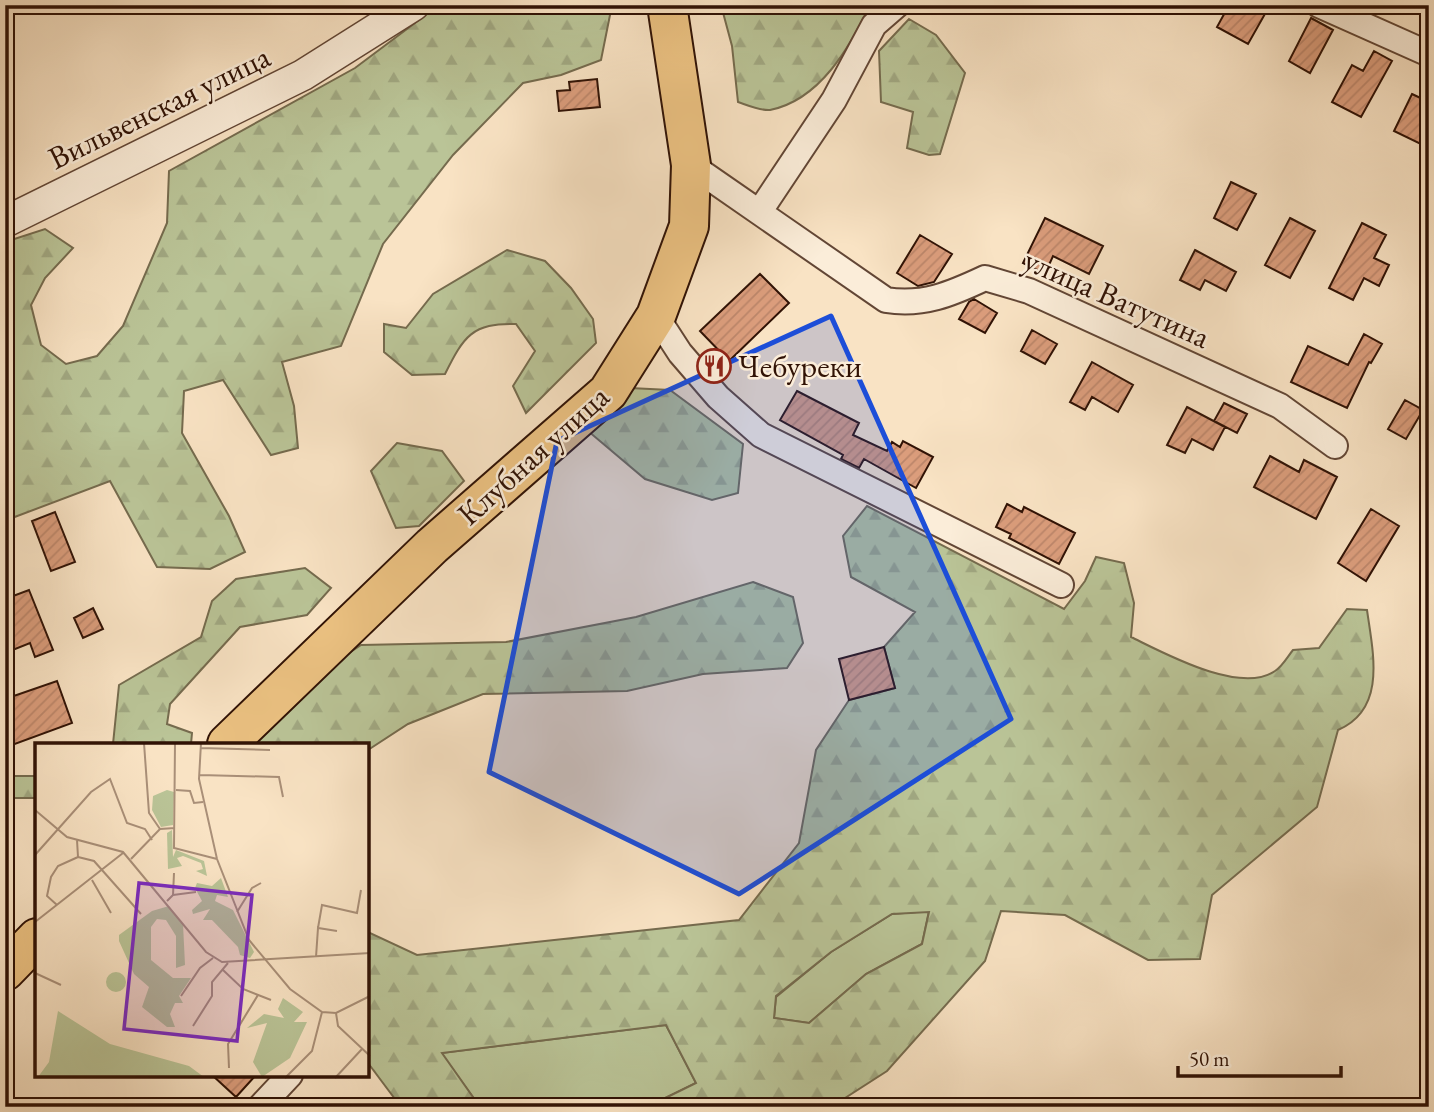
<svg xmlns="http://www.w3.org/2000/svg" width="1434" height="1112" font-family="'EB Garamond',serif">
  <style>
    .grass { fill: #bac497; stroke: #756b4e; stroke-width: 2 }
    .forest { fill: url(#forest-firs); stroke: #756b4e; stroke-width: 2; fill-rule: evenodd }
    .building { fill: url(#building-hatch); stroke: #301205; stroke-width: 2 }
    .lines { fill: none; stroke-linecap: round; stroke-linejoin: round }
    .minor-casing { stroke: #624635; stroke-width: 28 }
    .tertiary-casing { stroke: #624635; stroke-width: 33 }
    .primary-casing { stroke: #301205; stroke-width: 42 }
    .minor { stroke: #fbedd9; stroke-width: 24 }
    .tertiary { stroke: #fbedd9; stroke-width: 30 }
    .primary { stroke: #ecc282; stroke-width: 38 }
    .marked { fill: #1d4ed8; fill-opacity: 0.2; stroke: #1d4ed8; stroke-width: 5; stroke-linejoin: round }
    .labels { text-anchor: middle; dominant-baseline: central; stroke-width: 5; stroke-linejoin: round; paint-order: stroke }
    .street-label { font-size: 32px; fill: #301205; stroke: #fbedd9 }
    .poi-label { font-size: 32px; fill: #301205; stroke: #fbedd9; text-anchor: start }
    .inset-road { fill: none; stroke: #a98f78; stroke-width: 2 }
    .view { fill: #7b2cbf; fill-opacity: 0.15; stroke: #7b2cbf; stroke-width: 3.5 }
    .inset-edge { fill: none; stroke: #301205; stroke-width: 3.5 }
  </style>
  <defs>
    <pattern id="forest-firs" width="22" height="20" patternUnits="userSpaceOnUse" patternTransform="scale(1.75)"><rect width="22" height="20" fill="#bac497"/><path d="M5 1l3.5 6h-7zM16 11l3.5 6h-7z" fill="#a0a781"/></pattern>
    <pattern id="building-hatch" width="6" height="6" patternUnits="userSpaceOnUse" patternTransform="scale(1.75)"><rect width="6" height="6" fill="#db9d7c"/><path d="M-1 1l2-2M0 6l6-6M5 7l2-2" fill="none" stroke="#bc866a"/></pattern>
  </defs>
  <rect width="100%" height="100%" fill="#f9e3c4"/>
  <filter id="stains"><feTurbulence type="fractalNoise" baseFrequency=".00286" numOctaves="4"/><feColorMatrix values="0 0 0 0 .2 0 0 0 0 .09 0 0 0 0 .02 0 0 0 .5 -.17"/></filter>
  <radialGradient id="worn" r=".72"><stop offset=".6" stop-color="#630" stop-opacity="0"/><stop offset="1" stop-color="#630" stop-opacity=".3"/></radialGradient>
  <path class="grass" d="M 929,911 L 922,944 L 866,974 L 809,1023 L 774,1018 L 776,997 L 831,952 L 892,914 Z
    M 666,1025 L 696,1083 L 647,1107 L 480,1107 L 441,1053 Z"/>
  <path class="forest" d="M 439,5 L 612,5 L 601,60 L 561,75 L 523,83 L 453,155 L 383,244 L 341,346 L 282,362 L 294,406 L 298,448 L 271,455 L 223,380 L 184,391 L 182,433 L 229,516 L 245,552 L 210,569 L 157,567 L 110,481 L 12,518 L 13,547 L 5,557 L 5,242 L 45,229 L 73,248 L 45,278 L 31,305 L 41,345 L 66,364 L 97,356 L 123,326 L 167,223 L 169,171 L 355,68 Z
    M 721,5 L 870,5 C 850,47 820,100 770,110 C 761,111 747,105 738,102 L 732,46 Z
    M 909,19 L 936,35 L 965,73 L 940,154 L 929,155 L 907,148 L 913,112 L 881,102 L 879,51 Z
    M 507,250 L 545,261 L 571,288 L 593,319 L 596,343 L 526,413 L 513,386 L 535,351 L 516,324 C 472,323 464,336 445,374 L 412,375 L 384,352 L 384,324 L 406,328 L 433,294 Z
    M 630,388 L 670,390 L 743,444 L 738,493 L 712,500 L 645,479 L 588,431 Z
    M 397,443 L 442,451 L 464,481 L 419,526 L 396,528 L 371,471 Z
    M 867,506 L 1064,609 L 1085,581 L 1096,557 L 1124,563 L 1134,603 L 1131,637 C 1164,653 1240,695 1275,671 C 1282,667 1288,656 1293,650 L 1319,648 L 1347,609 L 1367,610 C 1373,653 1387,709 1338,730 L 1317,807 L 1212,895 L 1200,959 L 1148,960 L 1065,915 L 1001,911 L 985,961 L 887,1071 L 831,1107 L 647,1107 L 696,1083 L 666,1025 L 442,1053 L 480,1107 L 401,1107 L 368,1063 L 368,932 L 417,955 L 739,920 L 799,843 L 816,750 L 849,700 L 895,688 L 884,647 L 915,612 L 851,577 L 843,536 ZM 929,912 L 922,944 L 866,974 L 809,1023 L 774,1018 L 776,996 L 831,952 L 892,914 Z
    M 305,568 L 331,588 L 307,615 L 240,627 L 170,704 L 167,724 L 192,733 L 191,744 L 113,744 L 119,685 L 201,637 L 212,601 L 236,579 Z
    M 753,582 L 793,597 L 803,643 L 787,668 L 703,674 L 627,691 L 483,694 L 408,724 L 368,750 L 368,744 L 250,744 L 328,667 L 361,645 L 506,642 L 636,617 Z
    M 5,776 L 37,776 L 37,798 L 5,798 Z"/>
  <path class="building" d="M 1229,5 L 1270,5 L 1248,44 L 1217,27 Z
    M 1311,18 L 1333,30 L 1310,73 L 1289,61 Z
    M 1374,51 L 1392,61 L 1361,117 L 1332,102 L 1352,65 L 1363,71 Z
    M 597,79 L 600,107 L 559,111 L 557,91 L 570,90 L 569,82 Z
    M 1412,94 L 1429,102 L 1429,148 L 1394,131 Z
    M 1231,182 L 1256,194 L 1237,230 L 1214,218 Z
    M 1045,218 L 1103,246 L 1089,274 L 1053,256 L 1045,274 L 1023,263 Z
    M 1290,218 L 1315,231 L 1290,278 L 1265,265 Z
    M 1362,223 L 1386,235 L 1374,258 L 1389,265 L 1379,286 L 1364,278 L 1353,300 L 1329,288 Z
    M 920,235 L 952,254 L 934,282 L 918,286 L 897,273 Z
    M 1195,250 L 1236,272 L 1226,291 L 1205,280 L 1200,290 L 1180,280 Z
    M 760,274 L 789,303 L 729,361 L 700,331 Z
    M 974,299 L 997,313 L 985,333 L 959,319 L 969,302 Z
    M 1032,330 L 1057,344 L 1045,364 L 1021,351 Z
    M 1364,334 L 1382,344 L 1371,363 L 1369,362 L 1347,408 L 1291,382 L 1308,346 L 1348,365 Z
    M 1092,362 L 1133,385 L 1118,412 L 1092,397 L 1085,410 L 1070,402 Z
    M 797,391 L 859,423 L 853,435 L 887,451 L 892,442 L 900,447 L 903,441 L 933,457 L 916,488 L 864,459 L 859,468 L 841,459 L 843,455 L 780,420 Z
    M 1405,400 L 1423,410 L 1406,439 L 1388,429 Z
    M 1224,403 L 1247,414 L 1237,433 L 1214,421 Z
    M 1187,407 L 1225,427 L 1213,450 L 1192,439 L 1185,453 L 1167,445 Z
    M 1270,456 L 1299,472 L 1304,460 L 1337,477 L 1316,519 L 1254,487 Z
    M 1007,504 L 1022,512 L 1024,507 L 1075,533 L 1059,564 L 1009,538 L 1011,534 L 996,527 Z
    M 1371,509 L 1399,526 L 1366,581 L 1338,563 Z
    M 55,512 L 75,562 L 51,571 L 32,521 Z
    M 29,590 L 53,650 L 35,657 L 30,643 L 5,653 L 5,599 Z
    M 93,608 L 103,629 L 83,638 L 74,618 Z
    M 884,647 L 895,688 L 849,700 L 839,659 Z
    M 57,681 L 72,723 L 12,745 L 5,726 L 5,699 Z
    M 212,1075 L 256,1075 L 236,1097 Z"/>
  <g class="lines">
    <g class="minor-casing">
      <path id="minor" d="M 1319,5 L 1429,54
        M 691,165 L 886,300 C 923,306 951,294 985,278 L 1029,291 L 1280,406 L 1335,446
        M 760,211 L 834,100 L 874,25 L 897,5
        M 656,316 L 680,353 L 718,397 L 761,435 L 1061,585
        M 260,1107 L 290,1075"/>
    </g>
    <g class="tertiary-casing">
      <path id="tertiary" d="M 5,222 L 303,75 L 414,5"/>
    </g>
    <g class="primary-casing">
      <path id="primary" d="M 227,744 L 432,546 L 608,392 L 656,316 L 689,226 L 691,165 L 667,5
        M 5,971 L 37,938"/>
    </g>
    <use href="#minor" class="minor"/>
    <use href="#tertiary" class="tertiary"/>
    <use href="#primary" class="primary"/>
  </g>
  <path class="marked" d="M 831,316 L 1011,719 L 739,894 L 489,772 L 557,441 Z"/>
  <defs>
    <g id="restaurant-ring" transform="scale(1.75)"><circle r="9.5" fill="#fbedd9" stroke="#8f2418" stroke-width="1.5"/><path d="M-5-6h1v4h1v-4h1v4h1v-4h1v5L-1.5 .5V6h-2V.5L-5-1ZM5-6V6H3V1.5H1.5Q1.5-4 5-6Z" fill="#8f2418"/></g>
  </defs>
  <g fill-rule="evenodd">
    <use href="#restaurant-ring" x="714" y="366"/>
  </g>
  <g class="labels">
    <g class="street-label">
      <text transform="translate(159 107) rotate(-26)">Вильвенская улица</text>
      <text transform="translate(1117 298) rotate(24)">улица Ватутина</text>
      <text transform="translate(533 455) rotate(-42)">Клубная улица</text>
    </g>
    <g class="poi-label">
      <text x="738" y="366">Чебуреки</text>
    </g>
  </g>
  <g transform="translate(35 743)">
    <rect width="334" height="334" fill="#f9e3c4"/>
    <path d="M71 239a10 10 0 1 1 20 0a10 10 0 1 1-20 0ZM 23,268 L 75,301 L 154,323 L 169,334 L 3,334 L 14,319 Z" fill="#bac497"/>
    <path d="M 132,47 L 139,49 L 138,82 L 126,84 L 117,67 L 118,53 ZM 137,87 L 138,114 L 141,107 L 169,118 L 172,133 L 161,128 L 168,126 L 166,120 L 148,113 L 142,115 L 147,123 L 133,126 L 132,90 ZM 186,135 L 193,154 L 182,152 L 180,158 L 198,167 L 219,209 L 215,215 L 205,212 L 203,204 L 177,177 L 168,177 L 175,166 L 158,171 L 157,167 L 167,158 L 160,145 L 162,140 L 177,143 ZM 134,163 L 148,181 L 150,222 L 141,225 L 141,193 L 131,177 L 122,176 L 116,184 L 116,217 L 138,235 L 156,235 L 144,253 L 148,260 L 140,260 L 135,271 L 140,284 L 132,284 L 107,264 L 114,244 L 99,231 L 84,198 L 84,192 L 117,168 ZM 248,255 L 268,269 L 259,279 L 272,279 L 255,315 L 227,334 L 218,319 L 232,280 L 212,285 L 229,271 L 249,275 L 243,266 Z" fill="#bac497"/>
    <path class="inset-road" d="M 109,0 L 114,70 L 125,86M 140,0 L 139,105 L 182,116M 166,0 L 164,36 L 182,116 L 214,197 L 255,246 L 287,269 L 301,270 L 335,253M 165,5 L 235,7M 165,32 L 244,34 L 248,54M 141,47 L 155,48 L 159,60 L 168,59M 0,67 L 32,94 L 88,109 L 171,209 L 187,219 L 335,210M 0,112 L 56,49 L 75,36 L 92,80 L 110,86 L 117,97M 43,114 L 59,118 L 106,171M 96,116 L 125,86 L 140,85M 57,137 L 76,170M 138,152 L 161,149M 132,158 L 138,152 L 139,130M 22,162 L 12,153 L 16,134 L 23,123 L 43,114 L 42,97M 202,169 L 217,145 L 226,140M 0,179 L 88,110M 283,185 L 287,162 L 322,170 L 326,147M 281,214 L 283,185 L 302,188M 188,227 L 208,246 L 236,257M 0,230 L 26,242M 146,253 L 165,225 L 178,215M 301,270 L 303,283 L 335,313M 158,283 L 177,253 L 177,239 L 193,220M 194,325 L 193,301 L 223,252M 250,335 L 277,308 L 287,269M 300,335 L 327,306"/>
    <path class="view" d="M 104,140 L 217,152 L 202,298 L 89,286 Z"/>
    <rect width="334" height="334" class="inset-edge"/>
  </g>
  <rect width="1434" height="1112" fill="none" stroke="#f9e3c4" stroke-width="28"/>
  <rect x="7" y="7" width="1420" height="1098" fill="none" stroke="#301205" stroke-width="3.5"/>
  <rect x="14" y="14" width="1406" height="1084" fill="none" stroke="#301205" stroke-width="2"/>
  <path d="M1178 1066v10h163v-10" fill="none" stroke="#301205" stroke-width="3.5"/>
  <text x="1189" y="1066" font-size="21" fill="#301205" stroke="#fbedd9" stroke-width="5" paint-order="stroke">50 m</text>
  <rect width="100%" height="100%" filter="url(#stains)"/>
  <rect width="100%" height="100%" fill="url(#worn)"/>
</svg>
